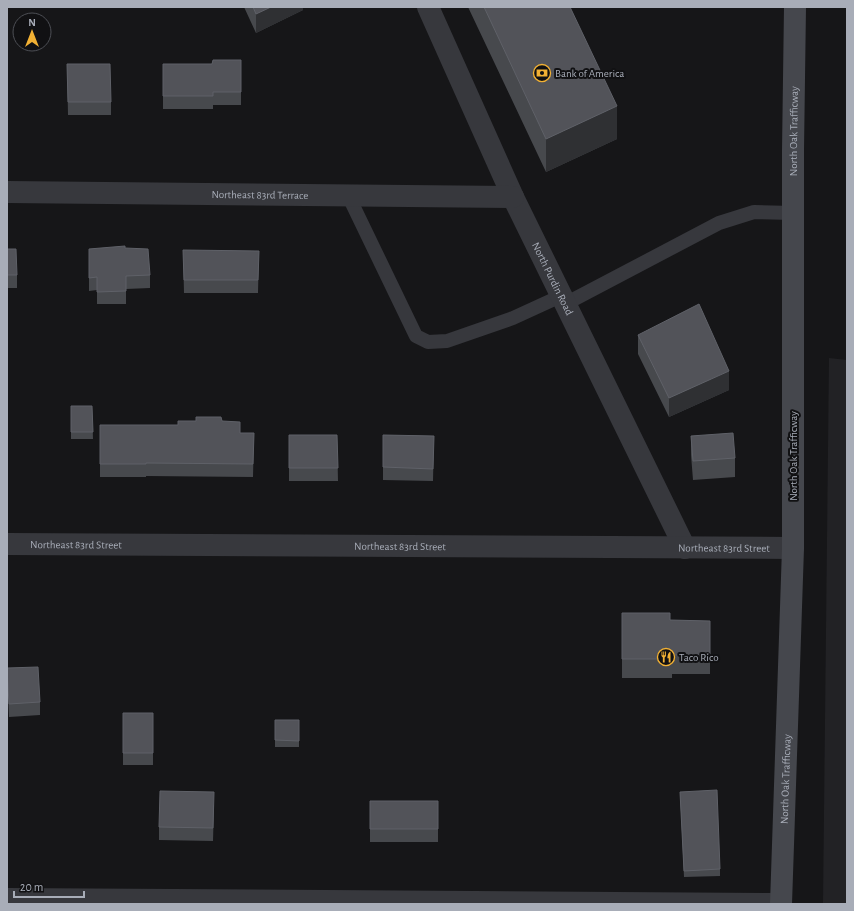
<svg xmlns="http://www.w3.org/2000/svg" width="854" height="911" font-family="'Alegreya Sans',sans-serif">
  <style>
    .built { fill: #222225 }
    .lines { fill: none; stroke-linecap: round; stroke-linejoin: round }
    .service { stroke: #37383d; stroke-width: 14 }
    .minor { stroke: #37383d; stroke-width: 22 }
    .secondary { stroke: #45474d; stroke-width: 22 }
    .wall { fill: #47494d }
    .shaded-wall { fill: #2f3033 }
    .building { fill: #525359; stroke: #5f6168 }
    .labels { text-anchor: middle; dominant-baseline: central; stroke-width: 4; stroke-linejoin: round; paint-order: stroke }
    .poi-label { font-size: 11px; fill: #a8adb8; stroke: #111113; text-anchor: start }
    .street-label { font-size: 11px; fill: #a8adb8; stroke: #111113 }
  </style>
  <rect width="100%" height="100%" fill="#161618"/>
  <path class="built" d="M 829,358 L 847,360 L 847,904 L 823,904 Z"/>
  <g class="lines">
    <path class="service" d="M 348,195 L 416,336 L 428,342 L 447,341 L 513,318 L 561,296
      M 565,304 L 719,223 L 754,212 L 793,213"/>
    <g class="minor">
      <path id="s1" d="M 428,7 L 513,197 L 685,548"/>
      <path id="s2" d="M 7,192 L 513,197"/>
      <path id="s3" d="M 7,544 L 793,548"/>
      <path d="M 7,899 L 781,904"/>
    </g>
    <path class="secondary" id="s4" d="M 781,904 L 793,548 L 793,150 L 795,7"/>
  </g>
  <path class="wall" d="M 63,7 L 157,7 L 157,8 L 63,8 Z
    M 244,7 L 303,7 L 303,10 L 256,33 Z
    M 468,7 L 570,7 L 617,139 L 546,172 Z
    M 241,60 L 241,105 L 213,105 L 213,109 L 163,109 L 163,64 L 212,64 Z
    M 67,64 L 111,102 L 111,115 L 68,115 Z
    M 125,248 L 150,275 L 150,288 L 126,289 L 126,304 L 97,304 L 97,290 L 89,291 L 89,249 Z
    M 7,249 L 17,275 L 17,288 L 7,288 Z
    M 183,250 L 259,251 L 258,293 L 184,293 Z
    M 638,335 L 729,390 L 669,417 L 638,354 Z
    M 71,406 L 92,406 L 93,439 L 71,439 Z
    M 222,421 L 240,433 L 254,433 L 253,477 L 146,476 L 146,477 L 100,477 L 100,425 L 178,425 Z
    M 289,435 L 337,435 L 338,481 L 289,481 Z
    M 383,435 L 434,436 L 433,481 L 383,480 Z
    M 691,436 L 735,458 L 735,477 L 693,480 L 691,455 Z
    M 622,613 L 670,620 L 710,621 L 710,674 L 672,674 L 672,678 L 622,678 Z
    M 7,668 L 40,702 L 40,715 L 9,717 Z
    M 123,713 L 153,713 L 153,765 L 123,765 Z
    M 275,720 L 299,720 L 299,747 L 275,747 Z
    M 680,792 L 720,869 L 720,876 L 684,877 Z
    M 370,801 L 438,801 L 438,842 L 370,842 Z
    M 214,805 L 213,841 L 159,840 L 159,827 Z"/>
  <path class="shaded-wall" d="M 271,7 L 303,7 L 303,10 L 256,33 L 256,14 Z
    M 617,106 L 617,139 L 546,172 L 546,139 Z
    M 729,371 L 729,390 L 669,417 L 669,398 Z"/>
  <path class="building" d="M 253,7 L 271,7 L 256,14 Z
    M 484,7 L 570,7 L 617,106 L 546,139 Z
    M 213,60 L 241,60 L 241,92 L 213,92 L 213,96 L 163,96 L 163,64 L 212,64 Z
    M 67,64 L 110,64 L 111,102 L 68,102 Z
    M 125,246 L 125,248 L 148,249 L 150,275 L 126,276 L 126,291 L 97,292 L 97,277 L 89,278 L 89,249 Z
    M 7,249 L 16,249 L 17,275 L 7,275 Z
    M 183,250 L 259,251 L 258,280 L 184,280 Z
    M 699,304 L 729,371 L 669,398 L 638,335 Z
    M 71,406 L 92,406 L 93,432 L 71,432 Z
    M 196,417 L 221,417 L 222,421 L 240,422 L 240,433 L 254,433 L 253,464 L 146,463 L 146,464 L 100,464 L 100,425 L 178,425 L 178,421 L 196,421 Z
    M 733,433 L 735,458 L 693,461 L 691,436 Z
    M 289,435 L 337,435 L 338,468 L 289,468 Z
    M 383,435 L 434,436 L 433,469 L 383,467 Z
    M 622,613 L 670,613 L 670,620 L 710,621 L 710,655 L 672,655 L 672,659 L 622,659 Z
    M 38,667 L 40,702 L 9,704 L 7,668 Z
    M 123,713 L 153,713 L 153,753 L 123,753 Z
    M 275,720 L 299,720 L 299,741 L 275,740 Z
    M 717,790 L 720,869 L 684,871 L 680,792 Z
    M 160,791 L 214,792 L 213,828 L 159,827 Z
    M 370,801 L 438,801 L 438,829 L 370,829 Z"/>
  <defs>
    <g id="bank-ring" transform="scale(0.9)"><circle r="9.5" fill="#111113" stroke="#f2b134" stroke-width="1.5"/><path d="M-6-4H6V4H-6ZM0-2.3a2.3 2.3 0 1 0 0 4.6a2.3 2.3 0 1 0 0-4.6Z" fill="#f2b134"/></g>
    <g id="restaurant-ring" transform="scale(0.9)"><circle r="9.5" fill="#111113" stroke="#f2b134" stroke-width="1.5"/><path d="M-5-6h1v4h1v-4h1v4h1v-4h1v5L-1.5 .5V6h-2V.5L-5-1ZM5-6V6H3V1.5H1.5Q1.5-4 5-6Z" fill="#f2b134"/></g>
  </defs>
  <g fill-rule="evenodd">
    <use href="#bank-ring" x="542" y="73"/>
    <use href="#restaurant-ring" x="666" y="657"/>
  </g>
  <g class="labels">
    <g class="poi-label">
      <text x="555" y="73">Bank of America</text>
      <text x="679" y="657">Taco Rico</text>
    </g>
    <g class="street-label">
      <text stroke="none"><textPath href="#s4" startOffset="773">North Oak Trafficway</textPath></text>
      <text stroke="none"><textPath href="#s2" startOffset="253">Northeast 83rd Terrace</textPath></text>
      <text stroke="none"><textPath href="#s1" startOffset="299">North Purdin Road</textPath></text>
      <text transform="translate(793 456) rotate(-90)">North Oak Trafficway</text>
      <text stroke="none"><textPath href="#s3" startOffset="69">Northeast 83rd Street</textPath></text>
      <text stroke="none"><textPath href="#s3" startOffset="393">Northeast 83rd Street</textPath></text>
      <text stroke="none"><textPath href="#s3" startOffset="717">Northeast 83rd Street</textPath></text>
      <text stroke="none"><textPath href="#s4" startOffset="125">North Oak Trafficway</textPath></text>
    </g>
  </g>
  <rect width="854" height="911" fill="none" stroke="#a8adb8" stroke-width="16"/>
  <g transform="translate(32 32)"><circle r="19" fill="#111113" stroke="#4d4f55"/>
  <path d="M0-3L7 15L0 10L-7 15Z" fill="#f2b134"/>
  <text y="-6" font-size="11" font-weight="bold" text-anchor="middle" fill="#a8adb8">N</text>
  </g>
  <path d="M14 891v6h70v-6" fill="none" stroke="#a8adb8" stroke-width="2"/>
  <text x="20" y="891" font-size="12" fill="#a8adb8" stroke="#111113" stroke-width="3" paint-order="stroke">20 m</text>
</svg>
